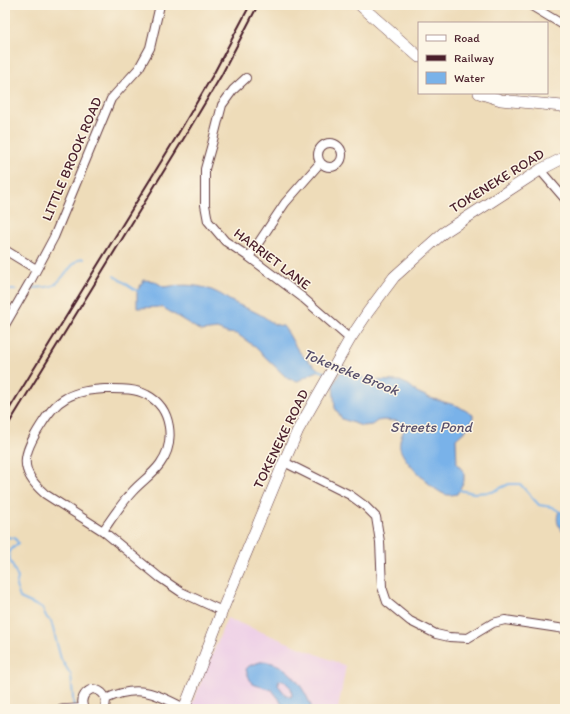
<svg xmlns="http://www.w3.org/2000/svg" width="570" height="714" font-family="Itim,sans-serif">
  <style>
    .built { fill: #eed0e7 }
    .water { fill: #79b2e9; stroke: #62688a; fill-rule: evenodd }
    .lines { fill: none; stroke-linecap: round; stroke-linejoin: round }
    .stream { stroke: #79b2e9; stroke-width: 2 }
    .lane-casing { stroke: #633b40; stroke-width: 5.5 }
    .street-casing { stroke: #633b40; stroke-width: 10 }
    .secondary-casing { stroke: #633b40; stroke-width: 12 }
    .lane { stroke: #fff; stroke-width: 4 }
    .street { stroke: #fff; stroke-width: 8 }
    .secondary { stroke: #fff; stroke-width: 11 }
    .rail { stroke: #4a1f2b; stroke-width: 2 }
    .labels { text-anchor: middle; dominant-baseline: central; stroke-width: 3; stroke-linejoin: round; paint-order: stroke }
    .street-label { font-size: 14px; fill: #4a1f2b; stroke: #fcf5e5 }
    .water-label { font-size: 15px; font-style: italic; fill: #5a526e; stroke: #fcf5e5 }
  </style>
  <rect width="100%" height="100%" fill="#fcf5e5"/>
  <filter id="ink" filterUnits="userSpaceOnUse"><feTurbulence type="fractalNoise" baseFrequency=".025" numOctaves="2"/><feDisplacementMap in="SourceGraphic" scale="8" xChannelSelector="R" yChannelSelector="G"/><feConvolveMatrix kernelMatrix="1 2 1 2 8 2 1 2 1" color-interpolation-filters="sRGB"/></filter>
  <filter id="wash" filterUnits="userSpaceOnUse"><feTurbulence type="fractalNoise" baseFrequency=".012" numOctaves="4" result="noise"/><feDisplacementMap in="SourceGraphic" scale="16" xChannelSelector="R" yChannelSelector="G"/><feGaussianBlur stdDeviation="0.9" result="paint"/><feColorMatrix in="noise" values="0 0 0 0 0 0 0 0 0 0 0 0 0 0 0 0 0 1.4 0 .05"/><feComposite in="paint" operator="in"/></filter>
  <g filter="url(#wash)">
    <rect width="100%" height="100%" fill="#eedcb9"/>
    <path class="built" d="M 227,618 L 346,666 L 338,709 L 190,709 Z"/>
    <path class="water" d="M 144,280 L 154,281 L 164,287 C 183,284 201,284 218,293 C 223,295 227,299 231,301 C 240,306 250,309 259,314 C 271,320 269,324 283,326 C 291,335 294,347 302,355 C 307,361 314,364 319,370 L 298,381 L 288,379 L 254,346 L 237,334 L 227,333 L 217,329 L 201,331 L 162,307 L 137,308 L 137,291 Z
      M 344,366 L 367,380 L 400,381 L 409,385 L 417,392 L 430,398 L 458,406 L 473,415 C 474,425 463,432 456,439 L 457,464 L 464,472 L 464,481 L 457,494 C 452,495 447,496 442,493 C 431,488 402,460 400,448 C 399,442 401,436 404,430 L 402,424 L 397,421 L 383,420 L 377,421 L 372,425 L 362,426 L 342,419 L 335,408 L 333,385 Z
      M 559,511 L 565,513 L 565,534 C 558,527 555,520 559,511 Z
      M 260,662 C 286,659 305,688 312,709 L 284,709 L 279,699 L 272,690 L 252,684 L 247,673 L 246,669 L 249,666 ZM 283,680 L 291,688 L 292,696 L 290,697 L 285,694 L 278,685 L 279,681 Z"/>
    <g class="lines">
      <path class="stream" d="M 114,276 L 139,292
        M 32,288 C 38,287 49,288 54,285 C 65,278 70,263 82,258 L 84,259
        M 5,290 L 16,290
        M 318,370 L 327,373
        M 459,489 L 459,490 L 474,493 L 492,492 L 509,484 L 520,484 L 539,505 L 552,507 L 565,515
        M 5,537 L 15,538 L 18,543 L 9,552 L 10,560 L 18,578 L 16,586 L 20,598 L 42,608 L 47,618 L 51,621 L 61,659 L 71,675 L 74,709"/>
    </g>
  </g>
  <g filter="url(#ink)">
    <g class="lines">
      <g class="lane-casing">
        <path id="lane" d="M 54,709 L 63,707 L 83,706"/>
      </g>
      <g class="street-casing">
        <path id="street" d="M 530,5 L 565,26
          M 246,78 L 233,90 L 222,105 L 212,144 L 205,169 L 205,205 L 208,221 L 225,241 L 249,257 L 302,297 L 350,339
          M318 155a12 12 0 1 1 24 0a12 12 0 1 1-24 0Z
          M 540,170 L 565,199
          M 5,250 L 36,269
          M 249,257 L 285,203 L 320,163
          M 5,325 L 31,280 L 54,237 L 111,99 L 139,68 L 150,48 L 160,5
          M 105,389 C 119,389 135,388 147,395 C 172,408 176,442 160,464 C 152,475 141,482 132,492 C 121,504 112,518 103,531 L 45,494 C 17,470 23,453 41,425 C 48,414 55,404 66,398 C 78,391 92,390 105,389 Z
          M 284,462 L 350,495 L 365,506 L 376,517 L 380,542 L 382,587 L 387,602 L 410,621 L 436,634 L 449,637 L 468,638 L 493,623 L 505,620 L 565,629
          M 103,531 L 159,577 L 181,592 L 222,611
          M 106,699 C 137,684 156,693 184,708
          M 84,709 C 80,700 83,693 92,689 C 103,690 109,698 104,709"/>
      </g>
      <g class="secondary-casing">
        <path id="secondary" d="M 360,5 L 419,57
          M 479,93 L 501,100 L 562,106 L 565,108
          M 184,709 L 222,611 L 284,462 L 298,430 L 350,339 L 368,312 L 394,277 L 443,233 L 540,170 L 565,157"/>
      </g>
      <use href="#lane" class="lane"/>
      <use href="#street" class="street"/>
      <use href="#secondary" class="secondary"/>
      <path class="rail" d="M 5,416 L 175,139 L 214,73 L 250,5
        M 5,430 L 181,143 L 221,76 L 258,5"/>
    </g>
  </g>
  <g class="labels">
    <g class="street-label">
      <text transform="translate(72 159) rotate(-67)">LITTLE BROOK ROAD</text>
      <text transform="translate(497 181) rotate(-32)">TOKENEKE ROAD</text>
      <text transform="translate(272 259) rotate(37)">HARRIET LANE</text>
      <text transform="translate(281 439) rotate(-64)">TOKENEKE ROAD</text>
    </g>
    <g class="water-label">
      <text transform="translate(351 372) rotate(22)">Tokeneke Brook</text>
      <text x="431" y="427">Streets Pond</text>
    </g>
  </g>
  <rect width="570" height="714" fill="none" stroke="#fcf5e5" stroke-width="20"/>
  <rect x="418" y="22" width="130" height="72" fill="#fcf5e5" stroke="#b59f9b"/>
  <rect x="426" y="35" width="20" height="6" fill="#ffffff" stroke="#b59f9b"/>
  <text x="454" y="42" font-size="12" fill="#4a1f2b">Road</text>
  <rect x="426" y="55" width="20" height="6" fill="#4a1f2b" stroke="#b59f9b"/>
  <text x="454" y="62" font-size="12" fill="#4a1f2b">Railway</text>
  <rect x="426" y="72" width="20" height="12" fill="#79b2e9" stroke="#b59f9b"/>
  <text x="454" y="82" font-size="12" fill="#4a1f2b">Water</text>
</svg>
